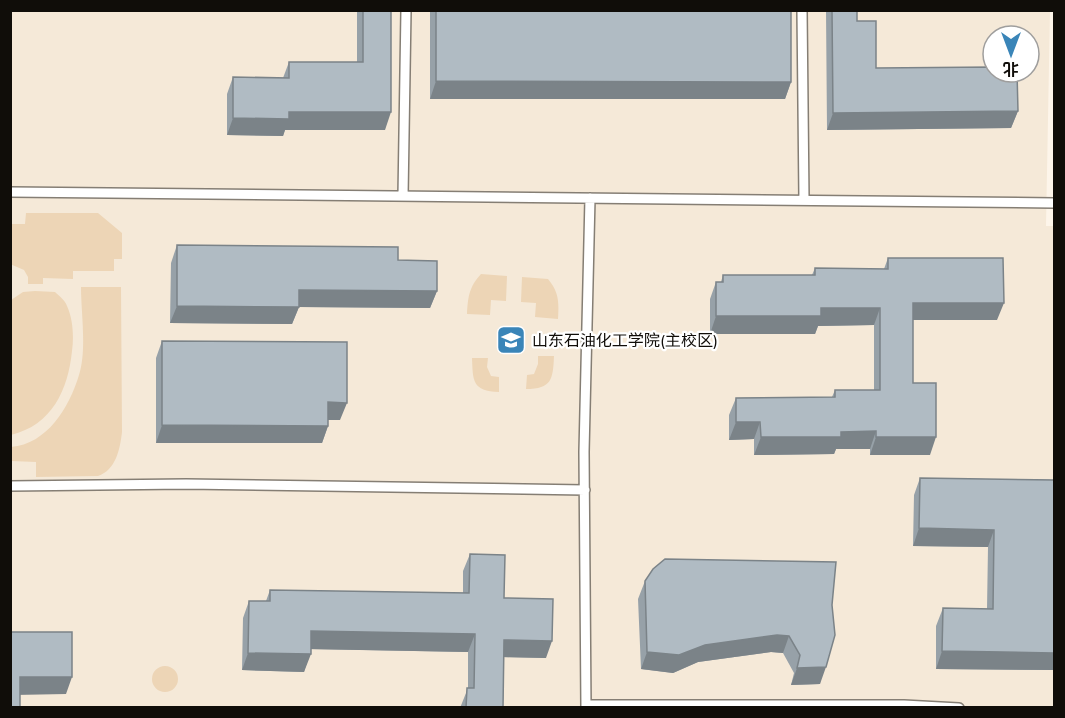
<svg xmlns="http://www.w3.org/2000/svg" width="1065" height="718" font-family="Mulish,'Noto Sans SC',sans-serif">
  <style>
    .built { fill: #f5e9d8; fill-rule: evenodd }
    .green { fill: #edd5b6 }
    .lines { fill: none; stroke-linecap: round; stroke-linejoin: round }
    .service-casing { stroke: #857e74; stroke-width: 12 }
    .service { stroke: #fff; stroke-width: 9 }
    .wall { fill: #97a1a8 }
    .shaded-wall { fill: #7b8388 }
    .building { fill: #b0bbc3; stroke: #7b8388; stroke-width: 1.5 }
    .labels { text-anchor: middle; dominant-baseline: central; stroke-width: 4.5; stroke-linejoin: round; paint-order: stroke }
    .poi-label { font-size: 16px; fill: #100d09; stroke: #fff; text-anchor: start }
  </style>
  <rect width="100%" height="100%" fill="#fdf5ea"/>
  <path class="built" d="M 10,11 L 1050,11 L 1046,226 L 1054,226 L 1054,707 L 11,707 ZM 993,36 L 1029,36 L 1029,72 L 993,72 Z"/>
  <path class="green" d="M 26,213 L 98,213 L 122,233 L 122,259 L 114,259 L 114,271 L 73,271 L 73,279 L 43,278 L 43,284 L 28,284 L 28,277 L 24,270 L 10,264 L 11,224 L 25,224 Z
    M 481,274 L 507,276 L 506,301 L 491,300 L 490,315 L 467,314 C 468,297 469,287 481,274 Z
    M 522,277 L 548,279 C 559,292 559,302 558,319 L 535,317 L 536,303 L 521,302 Z
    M 81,287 L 121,287 L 122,432 C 120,449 116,470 98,476 L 36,477 L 36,462 L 11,461 L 11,447 C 47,444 69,408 79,375 C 87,350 81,313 81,287 Z
    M 35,291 L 55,292 C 59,296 65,300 67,306 C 73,319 74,337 72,351 C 68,390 52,425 11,435 L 11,300 L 23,292 Z
    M 538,356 L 554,356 C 553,379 552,389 526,389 L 527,375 L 534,374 L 538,364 Z
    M 472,358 L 488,358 L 487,367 L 491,376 L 499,377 L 499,392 C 472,391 473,381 472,358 Z
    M152 679a13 13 0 1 1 26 0a13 13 0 1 1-26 0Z"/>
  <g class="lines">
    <g class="service-casing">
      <path id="service" d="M 802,10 L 804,200
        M 10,192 L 1054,203
        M 403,196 L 406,10
        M 10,486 L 186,484 L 585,490
        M 586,705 L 904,705 L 959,708
        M 586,708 L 584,452 L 590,198"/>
    </g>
    <use href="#service" class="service"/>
  </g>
  <path class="wall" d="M 357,10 L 391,10 L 385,130 L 285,130 L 283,136 L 227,135 L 227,94 L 233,77 L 283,78 L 289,62 L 357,62 Z
    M 430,10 L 791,10 L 791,82 L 785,99 L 430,99 Z
    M 826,10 L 857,10 L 857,21 L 876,68 L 1018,111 L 1011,128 L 827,130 Z
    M 177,245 L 398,260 L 437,291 L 430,308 L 299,307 L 292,324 L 170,323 L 171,263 Z
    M 888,258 L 997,320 L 913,320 L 913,383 L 930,455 L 870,455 L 870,449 L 836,449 L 834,454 L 754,455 L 754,439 L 729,440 L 729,415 L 736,398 L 832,397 L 835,390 L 874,390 L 874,325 L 818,326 L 815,334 L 710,334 L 710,299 L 716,282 L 721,282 L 723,275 L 812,275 L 815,268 L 884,269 Z
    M 162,341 L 340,420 L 328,420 L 328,426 L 322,443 L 156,443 L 156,358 Z
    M 920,478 L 1054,480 L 1054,670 L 936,669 L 936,626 L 943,608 L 987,609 L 988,547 L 913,546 L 914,495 Z
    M 470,554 L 504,598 L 546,658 L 504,657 L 503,708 L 460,708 L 468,688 L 468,652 L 311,649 L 304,672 L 242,670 L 243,618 L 249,601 L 266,601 L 270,590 L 463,593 L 463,571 Z
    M 836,562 L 820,684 L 791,685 L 794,673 L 783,653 L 771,652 L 698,662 L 673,673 L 641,669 L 638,599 L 645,581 Z"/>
  <path class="shaded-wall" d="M 436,81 L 791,82 L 785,99 L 430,99 Z
    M 1018,111 L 1011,128 L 827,130 L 833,113 Z
    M 289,112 L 391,112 L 385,130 L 285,130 L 283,136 L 227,135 L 233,118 Z
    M 299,290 L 437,291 L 430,308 L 299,307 L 292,324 L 170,323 L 177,306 Z
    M 913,303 L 1004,303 L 997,320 L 907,320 Z
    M 821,308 L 880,308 L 874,325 L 818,326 L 815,334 L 710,334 L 716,316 Z
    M 328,402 L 347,403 L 340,420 L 322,420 Z
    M 736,422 L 760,422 L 754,439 L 729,440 Z
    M 162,425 L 328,426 L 322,443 L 156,443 Z
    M 876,431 L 870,449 L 836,449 L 834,454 L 754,455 L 761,437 L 841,432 Z
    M 876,437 L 936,437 L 930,455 L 870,455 Z
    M 919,528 L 994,530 L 988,547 L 913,546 Z
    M 311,631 L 475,634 L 468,652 L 305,649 Z
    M 777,635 L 789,636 L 783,653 L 771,652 L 698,662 L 673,673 L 641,669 L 647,652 Z
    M 504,640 L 552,641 L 546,658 L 498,657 Z
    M 942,651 L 1054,653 L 1054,670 L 936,669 Z
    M 248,653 L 311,654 L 304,672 L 242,670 Z
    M 826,667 L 820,684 L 791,685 L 797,668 Z
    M 20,677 L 72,677 L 66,694 L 14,695 Z"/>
  <path class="building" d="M 363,10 L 391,10 L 391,112 L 289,112 L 289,119 L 233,118 L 233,77 L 289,78 L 289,62 L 363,62 Z
    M 436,10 L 791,10 L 791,82 L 436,81 Z
    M 832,10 L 857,10 L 857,21 L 876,21 L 876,68 L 993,67 L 993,72 L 1017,72 L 1018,111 L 833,113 Z
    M 177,245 L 398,247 L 398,260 L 437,261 L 437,291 L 299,290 L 299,307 L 177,306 Z
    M 888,258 L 1003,258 L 1004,303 L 913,303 L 913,383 L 936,383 L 936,437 L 876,437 L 876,431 L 841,432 L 841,437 L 761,437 L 760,422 L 736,422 L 736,398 L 835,397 L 835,390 L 880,390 L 880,308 L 821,308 L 821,316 L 716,316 L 716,282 L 723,282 L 723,275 L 815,275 L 815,268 L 888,269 Z
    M 162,341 L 347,342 L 347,403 L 328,402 L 328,426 L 162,425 Z
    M 920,478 L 1054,480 L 1054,653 L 942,651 L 943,608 L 993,609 L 994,530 L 919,528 Z
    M 470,554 L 505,555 L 504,598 L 553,599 L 552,641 L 504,640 L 503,708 L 466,708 L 467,688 L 474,688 L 475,634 L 311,631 L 311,654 L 248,653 L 249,601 L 270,601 L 270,590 L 469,593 Z
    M 665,559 L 836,562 L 832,605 L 835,635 L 826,667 L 797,668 L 800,655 L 789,636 L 777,635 L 705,645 L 679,655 L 647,652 L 645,581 L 653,569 Z
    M 10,632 L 72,632 L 72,677 L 20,677 L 20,708 L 10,708 Z"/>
  <defs>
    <g id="university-square" transform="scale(1.5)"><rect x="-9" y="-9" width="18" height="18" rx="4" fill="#3a85b8" stroke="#fff"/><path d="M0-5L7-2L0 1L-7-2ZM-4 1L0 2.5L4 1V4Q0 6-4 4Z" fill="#fff"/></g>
  </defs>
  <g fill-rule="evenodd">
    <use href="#university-square" x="511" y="340"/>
  </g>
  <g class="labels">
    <g class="poi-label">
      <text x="532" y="340">山东石油化工学院(主校区)</text>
    </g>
  </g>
  <rect width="1065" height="718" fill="none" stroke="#100d09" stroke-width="24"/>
  <g transform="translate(1011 54) rotate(180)"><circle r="28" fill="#ffffff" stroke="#9f9e9d" stroke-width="1.5"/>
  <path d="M0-4.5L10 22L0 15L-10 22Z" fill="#3a85b8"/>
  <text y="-9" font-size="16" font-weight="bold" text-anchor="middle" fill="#100d09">北</text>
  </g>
</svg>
